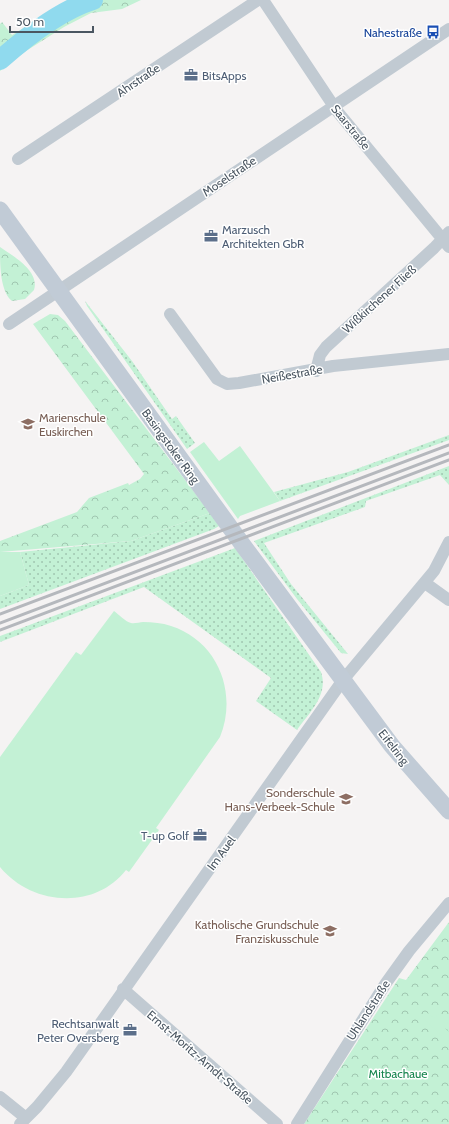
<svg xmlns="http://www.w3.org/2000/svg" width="449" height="1124" font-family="Cabin,sans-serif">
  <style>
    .grass { fill: url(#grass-dots) }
    .forest { fill: url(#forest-crowns) }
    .garden { fill: #c3f1d5 }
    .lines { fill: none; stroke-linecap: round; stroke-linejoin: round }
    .river { stroke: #90daee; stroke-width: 20 }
    .street { stroke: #c1cad2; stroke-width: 12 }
    .secondary { stroke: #c1cbd6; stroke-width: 17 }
    .rail { stroke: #b5b8bd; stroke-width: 3 }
    .labels { text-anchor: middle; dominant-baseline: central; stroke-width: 3; stroke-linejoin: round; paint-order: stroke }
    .transit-label { font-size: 12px; fill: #164399; stroke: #fff; text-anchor: end }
    .service-label { font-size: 12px; fill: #4e5e75; stroke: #fff; text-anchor: start }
    .street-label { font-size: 12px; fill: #4a5661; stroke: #fff }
    .education-label { font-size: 12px; fill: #785e54; stroke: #fff; text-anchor: end }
    .park-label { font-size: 12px; fill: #17864f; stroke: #fff }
  </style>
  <defs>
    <pattern id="grass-dots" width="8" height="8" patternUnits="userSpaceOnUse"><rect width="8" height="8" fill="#c3f1d5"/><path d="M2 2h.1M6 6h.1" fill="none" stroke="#a0c6b0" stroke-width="1.8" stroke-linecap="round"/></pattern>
    <pattern id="forest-crowns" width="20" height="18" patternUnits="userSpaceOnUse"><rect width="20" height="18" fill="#c3f1d5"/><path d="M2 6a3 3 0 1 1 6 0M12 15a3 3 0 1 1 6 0" fill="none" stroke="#a0c6b0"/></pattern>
  </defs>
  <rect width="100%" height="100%" fill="#f5f3f3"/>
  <path class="grass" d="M 85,301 L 132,361 L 172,419 L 176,416 L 195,443 L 187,449 L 87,306 Z
    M 449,435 L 449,440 L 280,501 L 274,492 L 348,472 Z
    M 449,466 L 449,485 L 440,475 L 366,501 L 365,507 L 264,543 L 291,584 L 348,654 L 341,653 L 297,599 L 254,541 Z
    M 210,513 L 219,526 L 214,529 L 0,609 L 0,596 L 29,585 L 20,552 L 131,541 Z
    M 235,548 L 321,672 C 329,695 309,713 297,730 L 256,701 L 271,678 L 144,587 L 0,642 L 0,636 Z"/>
  <path class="forest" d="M 69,0 L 141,0 L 122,9 L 91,13 L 64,27 L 26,51 L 0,71 L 0,24 L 2,22 L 12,35 Z
    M 0,247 C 13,256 40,271 34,290 L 25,299 L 12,301 C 0,291 0,265 0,247 Z
    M 50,314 L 58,315 L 65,321 L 210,513 L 131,541 L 0,552 L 0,541 L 77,512 L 89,498 L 128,483 L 129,485 L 140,479 L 144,474 L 33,324 Z
    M 449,922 L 449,1124 L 304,1124 L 399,978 L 406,980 Z"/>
  <path class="garden" d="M 204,442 L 219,461 L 240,446 L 280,501 L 240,516 L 238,519 L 190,452 Z
    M 0,552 L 20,552 L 29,585 L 0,596 Z
    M 114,611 C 118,614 126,622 131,623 C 134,624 140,622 143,622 C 153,622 162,623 171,626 C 218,641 238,693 220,737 L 156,828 L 159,830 L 129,872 L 126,870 C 94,911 31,905 0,867 L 0,757 L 76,652 L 81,655 Z
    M 426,1012 L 434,1018 L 439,1014 L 448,1022 L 444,1027 L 449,1032 L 449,1035 L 445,1039 L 422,1017 Z"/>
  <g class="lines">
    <path class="river" d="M 0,60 C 25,38 61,10 93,0"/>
    <path class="street" d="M 263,0 L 337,111 L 449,247
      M 18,159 L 258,0
      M 170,314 L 217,379 L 227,384 L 239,383 L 333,366 L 449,354
      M 9,324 L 449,29
      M 316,371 L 320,355 L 326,347 L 434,248 L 449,232
      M 425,583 L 449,600
      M 123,989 L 277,1124
      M 0,1097 L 26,1118
      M 20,1124 L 37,1107 L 66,1072 L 343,680 L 434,571 L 449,542
      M 297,1124 L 386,983 L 409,951 L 449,903"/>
    <path class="secondary" d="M 0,210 L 245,548 L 392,746 L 449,811"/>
    <path class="rail" d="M 0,614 L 449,445
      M 0,623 L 449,453
      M 0,630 L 449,460"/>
  </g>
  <defs>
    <g id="bus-bare" transform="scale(1.08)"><path d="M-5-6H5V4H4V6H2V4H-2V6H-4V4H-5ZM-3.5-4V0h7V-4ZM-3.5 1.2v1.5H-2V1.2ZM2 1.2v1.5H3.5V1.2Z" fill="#1a4fb4" stroke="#fff" stroke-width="2.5" paint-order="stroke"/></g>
    <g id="office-bare" transform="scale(1.08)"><path d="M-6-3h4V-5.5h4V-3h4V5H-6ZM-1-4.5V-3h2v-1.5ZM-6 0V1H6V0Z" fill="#5c6f8a" stroke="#fff" stroke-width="2.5" paint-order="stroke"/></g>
    <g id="school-bare" transform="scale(1.08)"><path d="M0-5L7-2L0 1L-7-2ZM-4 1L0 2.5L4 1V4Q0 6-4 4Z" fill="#8d6e63" stroke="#fff" stroke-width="2.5" paint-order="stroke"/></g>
  </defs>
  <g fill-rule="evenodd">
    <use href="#bus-bare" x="433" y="32"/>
    <use href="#office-bare" x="191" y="75"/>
    <use href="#office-bare" x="211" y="236"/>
    <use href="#school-bare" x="28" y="424"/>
    <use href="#school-bare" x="346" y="799"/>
    <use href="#office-bare" x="200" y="835"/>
    <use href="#school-bare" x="330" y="931"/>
    <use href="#office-bare" x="130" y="1030"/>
  </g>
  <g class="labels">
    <g class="transit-label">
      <text x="422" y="32">Nahestraße</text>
    </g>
    <g class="service-label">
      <text x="202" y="75">BitsApps</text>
      <text x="222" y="229">Marzusch<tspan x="222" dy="14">Architekten GbR</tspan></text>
      <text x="189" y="835" text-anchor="end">T-up Golf</text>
      <text x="119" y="1023" text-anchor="end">Rechtsanwalt<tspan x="119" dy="14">Peter Oversberg</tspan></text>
    </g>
    <g class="street-label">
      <text transform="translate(138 80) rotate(-34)">Ahrstraße</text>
      <text transform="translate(351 127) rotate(51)">Saarstraße</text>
      <text transform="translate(229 176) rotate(-34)">Moselstraße</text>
      <text transform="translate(379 299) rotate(-42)">Wißkirchener Fließ</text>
      <text transform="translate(292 374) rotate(-10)">Neißestraße</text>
      <text transform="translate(171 446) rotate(54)">Basingstoker Ring</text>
      <text transform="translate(394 747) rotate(52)">Eifelring</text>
      <text transform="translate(221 853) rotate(-54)">Im Auel</text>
      <text transform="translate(368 1010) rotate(-57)">Uhlandstraße</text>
      <text transform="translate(200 1057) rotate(41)">Ernst-Moritz-Arndt-Straße</text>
    </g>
    <g class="education-label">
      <text x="39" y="417" text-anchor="start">Marienschule<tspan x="39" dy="14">Euskirchen</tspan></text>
      <text x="335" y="792">Sonderschule<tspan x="335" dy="14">Hans-Verbeek-Schule</tspan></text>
      <text x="319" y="924">Katholische Grundschule<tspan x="319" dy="14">Franziskusschule</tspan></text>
    </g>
    <g class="park-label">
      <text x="398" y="1073">Mitbachaue</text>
    </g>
  </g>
  <path d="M10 26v6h83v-6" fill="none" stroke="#4a5661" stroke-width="2"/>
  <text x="16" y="26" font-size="12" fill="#4a5661" stroke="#ffffff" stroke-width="3" paint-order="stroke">50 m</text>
</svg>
